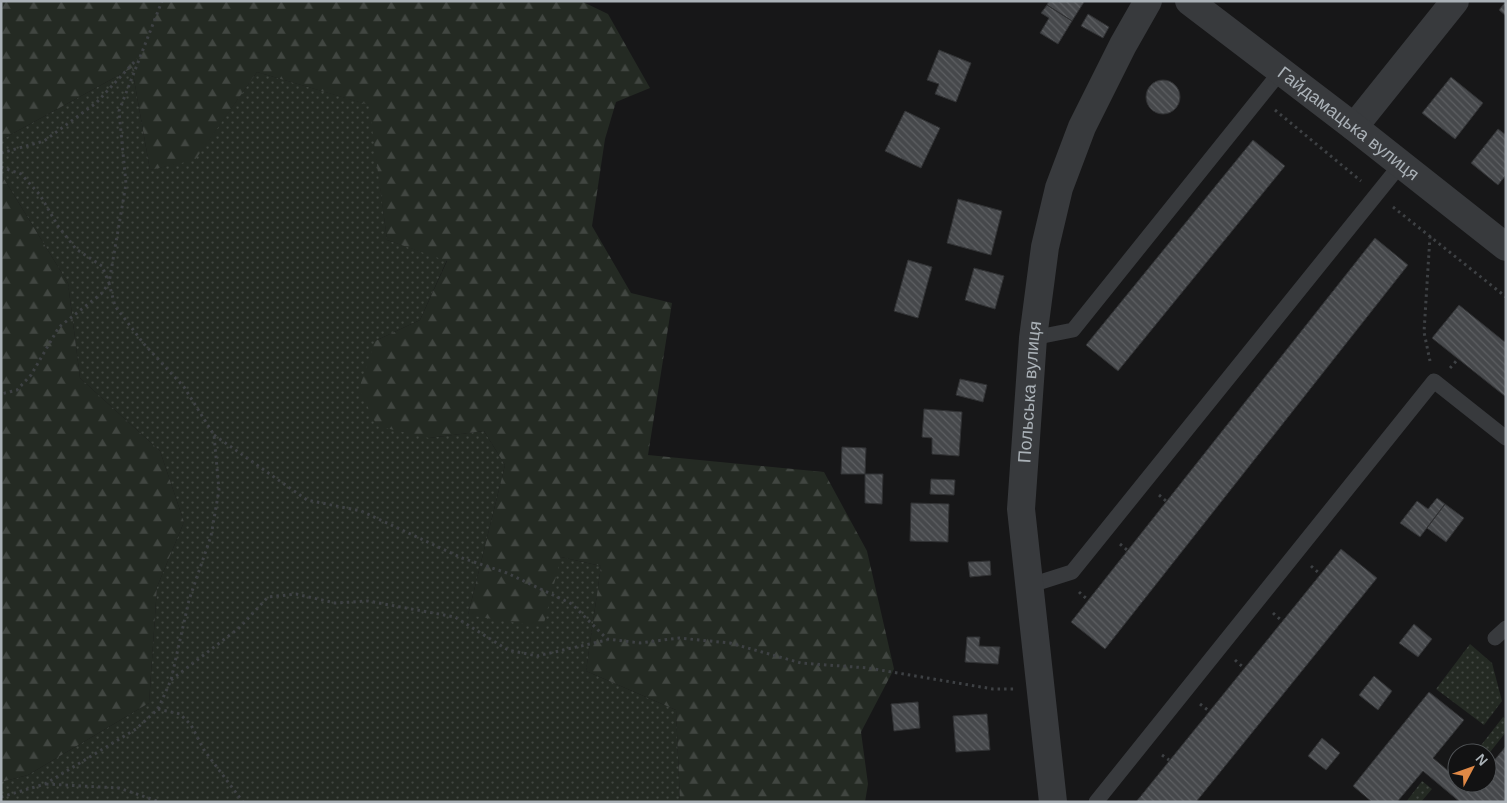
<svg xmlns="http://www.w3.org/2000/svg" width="1507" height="803" font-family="Arial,sans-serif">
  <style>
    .grass { fill: url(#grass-dots) }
    .forest { fill: url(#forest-firs) }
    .building { fill: url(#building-back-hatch); stroke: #313234 }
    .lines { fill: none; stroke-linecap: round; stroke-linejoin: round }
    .path { stroke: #3e4144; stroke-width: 3; stroke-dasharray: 2.5 4; stroke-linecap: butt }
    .service { stroke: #383a3d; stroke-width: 15 }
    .minor { stroke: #383a3d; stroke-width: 28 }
    .tertiary { stroke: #383a3d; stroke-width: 28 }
    .labels { text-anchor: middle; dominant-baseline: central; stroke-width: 4; stroke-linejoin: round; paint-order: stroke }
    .street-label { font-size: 18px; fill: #aab1b7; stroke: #121213 }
  </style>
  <defs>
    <pattern id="grass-dots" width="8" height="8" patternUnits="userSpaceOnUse" patternTransform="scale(1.25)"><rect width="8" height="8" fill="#242a23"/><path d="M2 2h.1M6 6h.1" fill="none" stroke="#414641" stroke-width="1.8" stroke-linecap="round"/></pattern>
    <pattern id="forest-firs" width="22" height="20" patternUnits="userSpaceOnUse" patternTransform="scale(1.25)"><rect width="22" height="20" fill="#242a23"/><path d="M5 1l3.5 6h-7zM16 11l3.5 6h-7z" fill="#414641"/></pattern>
    <pattern id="building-back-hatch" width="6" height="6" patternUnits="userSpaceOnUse" patternTransform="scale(1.25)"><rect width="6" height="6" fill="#46484b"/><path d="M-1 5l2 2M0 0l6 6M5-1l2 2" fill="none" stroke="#5e6063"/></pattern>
  </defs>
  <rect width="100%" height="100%" fill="#171718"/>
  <path class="grass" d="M 132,68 L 150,170 L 195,159 L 257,72 L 370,105 L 387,240 L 447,260 L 420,320 L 375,341 L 429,438 L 484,431 L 505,465 L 468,615 L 561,557 L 601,566 L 586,671 L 676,710 L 680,802 L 1,802 L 1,782 L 28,775 L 149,703 L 157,587 L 184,522 L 160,451 L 80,378 L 68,283 L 1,174 L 1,140 Z
    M 1470,644 L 1492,663 L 1502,701 L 1484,725 L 1436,689 Z
    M 1503,717 L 1506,719 L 1506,732 L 1487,756 L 1487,753 L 1475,753 Z
    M 1422,781 L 1432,789 L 1421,802 L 1406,802 Z"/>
  <path class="forest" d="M 1,1 L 581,1 L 608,14 L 650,88 L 616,102 L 605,139 L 592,226 L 631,293 L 672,303 L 648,455 L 824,472 L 867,551 L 894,669 L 861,732 L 868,784 L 865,802 L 680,802 L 676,710 L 586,671 L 601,566 L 561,557 L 543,627 L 468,615 L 505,465 L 484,431 L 429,438 L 377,426 L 359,389 L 375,341 L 420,320 L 447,261 L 387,240 L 369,105 L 257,72 L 195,160 L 150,170 L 132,68 L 1,140 Z
    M 1,174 L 68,283 L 80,378 L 160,451 L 184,522 L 157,587 L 149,703 L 28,775 L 1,782 Z"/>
  <path class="building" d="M 1049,1 L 1083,1 L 1084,2 L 1072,21 L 1047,5 Z
    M 1506,1 L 1506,16 L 1499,10 Z
    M 1047,5 L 1072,21 L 1058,44 L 1040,33 L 1049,18 L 1041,13 Z
    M 1088,14 L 1109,27 L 1103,38 L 1081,26 Z
    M 939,50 L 971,63 L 956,102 L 935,94 L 939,84 L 927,80 Z
    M 1451,77 L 1483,103 L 1455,139 L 1422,113 Z
    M1146 97a17 17 0 1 1 34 0a17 17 0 1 1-34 0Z
    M 905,111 L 940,128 L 921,168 L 885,151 Z
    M 1498,129 L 1506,135 L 1506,175 L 1498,185 L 1471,163 Z
    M 1253,140 L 1285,166 L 1118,371 L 1086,345 Z
    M 958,199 L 1002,211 L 991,255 L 947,243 Z
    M 1375,238 L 1408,265 L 1105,649 L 1071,622 Z
    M 908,260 L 932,267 L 918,318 L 894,311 Z
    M 974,268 L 1004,276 L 995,309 L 965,300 Z
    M 1459,305 L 1506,343 L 1506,397 L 1432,338 Z
    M 960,379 L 987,385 L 983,402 L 956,395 Z
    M 924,409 L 962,412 L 959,456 L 932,454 L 932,438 L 922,437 Z
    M 842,447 L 866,448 L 865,474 L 841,474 Z
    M 865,474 L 883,474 L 882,504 L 865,503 Z
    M 931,479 L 955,480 L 954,495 L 930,494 Z
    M 1437,498 L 1445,504 L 1420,537 L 1400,523 L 1417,501 L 1428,509 Z
    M 911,503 L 949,504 L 948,542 L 910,541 Z
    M 1445,504 L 1464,518 L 1446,542 L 1427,528 Z
    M 1341,549 L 1377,578 L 1196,802 L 1136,802 Z
    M 990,561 L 991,575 L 970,577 L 968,562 Z
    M 1414,624 L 1432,639 L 1418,657 L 1399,643 Z
    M 967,637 L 980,637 L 979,646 L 1000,647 L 998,664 L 965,662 Z
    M 1374,676 L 1392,691 L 1378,710 L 1359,695 Z
    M 1429,692 L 1464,720 L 1433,758 L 1457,778 L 1457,783 L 1463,783 L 1470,789 L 1475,783 L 1487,783 L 1487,769 L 1506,746 L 1506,802 L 1460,802 L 1423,771 L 1397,802 L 1372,802 L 1353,786 Z
    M 918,702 L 920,728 L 894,731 L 891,704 Z
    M 987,714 L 990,750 L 956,752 L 953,716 Z
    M 1322,738 L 1340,753 L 1326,770 L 1308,756 Z"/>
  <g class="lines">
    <path class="path" d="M 1275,110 L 1361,181
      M 1,153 L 44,141 L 96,103 L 137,59
      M 1,167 L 21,174 L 40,195 L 58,226 L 76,249 L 102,266 L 109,283 L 101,294 L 59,327 L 31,375 L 17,390 L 1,394
      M 1393,207 L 1506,297
      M 1430,236 L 1424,332 L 1430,361
      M 1450,368 L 1458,359
      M 214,435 L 307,500 L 361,511 L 462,558 L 507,573 L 572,604 L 607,639 L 640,643 L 679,638 L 730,643 L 801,663 L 868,668 L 993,689 L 1014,689
      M 1159,495 L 1166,501
      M 1120,544 L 1127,550
      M 1311,566 L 1320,574
      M 1079,592 L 1088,600
      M 1273,613 L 1282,621
      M 1235,660 L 1244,668
      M 171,680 L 239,628 L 268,597 L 296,594 L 335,603 L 368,601 L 455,617 L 508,650 L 537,656 L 607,640
      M 1200,704 L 1209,711
      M 158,709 L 180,714 L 191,725 L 204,750 L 243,802
      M 1162,755 L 1169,760
      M 46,784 L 119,788 L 160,802
      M 1,797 L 45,784 L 136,729 L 158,709 L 171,680 L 189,600 L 211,536 L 219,490 L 214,435 L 184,387 L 144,344 L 115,306 L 109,283 L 126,184 L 119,111 L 162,1"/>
    <path class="service" d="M 1033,338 L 1073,330 L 1281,71
      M 1028,586 L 1072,572 L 1401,164
      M 1495,638 L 1506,628
      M 1096,802 L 1434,381 L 1506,438"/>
    <path class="minor" d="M 1354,127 L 1455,1"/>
    <g class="tertiary">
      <path id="s1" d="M 1189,1 L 1354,127 L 1506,247"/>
      <path id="s2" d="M 1053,802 L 1021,509 L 1033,338 L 1045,247 L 1059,188 L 1082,127 L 1123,45 L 1148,1"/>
    </g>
  </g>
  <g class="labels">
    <g class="street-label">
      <text stroke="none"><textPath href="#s1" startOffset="201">Гайдамацька вулиця</textPath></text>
      <text stroke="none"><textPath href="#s2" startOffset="412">Польська вулиця</textPath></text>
    </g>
  </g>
  <rect width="1507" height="803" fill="none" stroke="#aab1b7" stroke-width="5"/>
  <g transform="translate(1472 768) rotate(49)"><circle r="24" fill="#121213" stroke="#4f5255"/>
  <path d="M0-4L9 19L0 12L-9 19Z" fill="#e18946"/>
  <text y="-8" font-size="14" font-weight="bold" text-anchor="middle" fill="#aab1b7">N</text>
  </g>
</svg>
